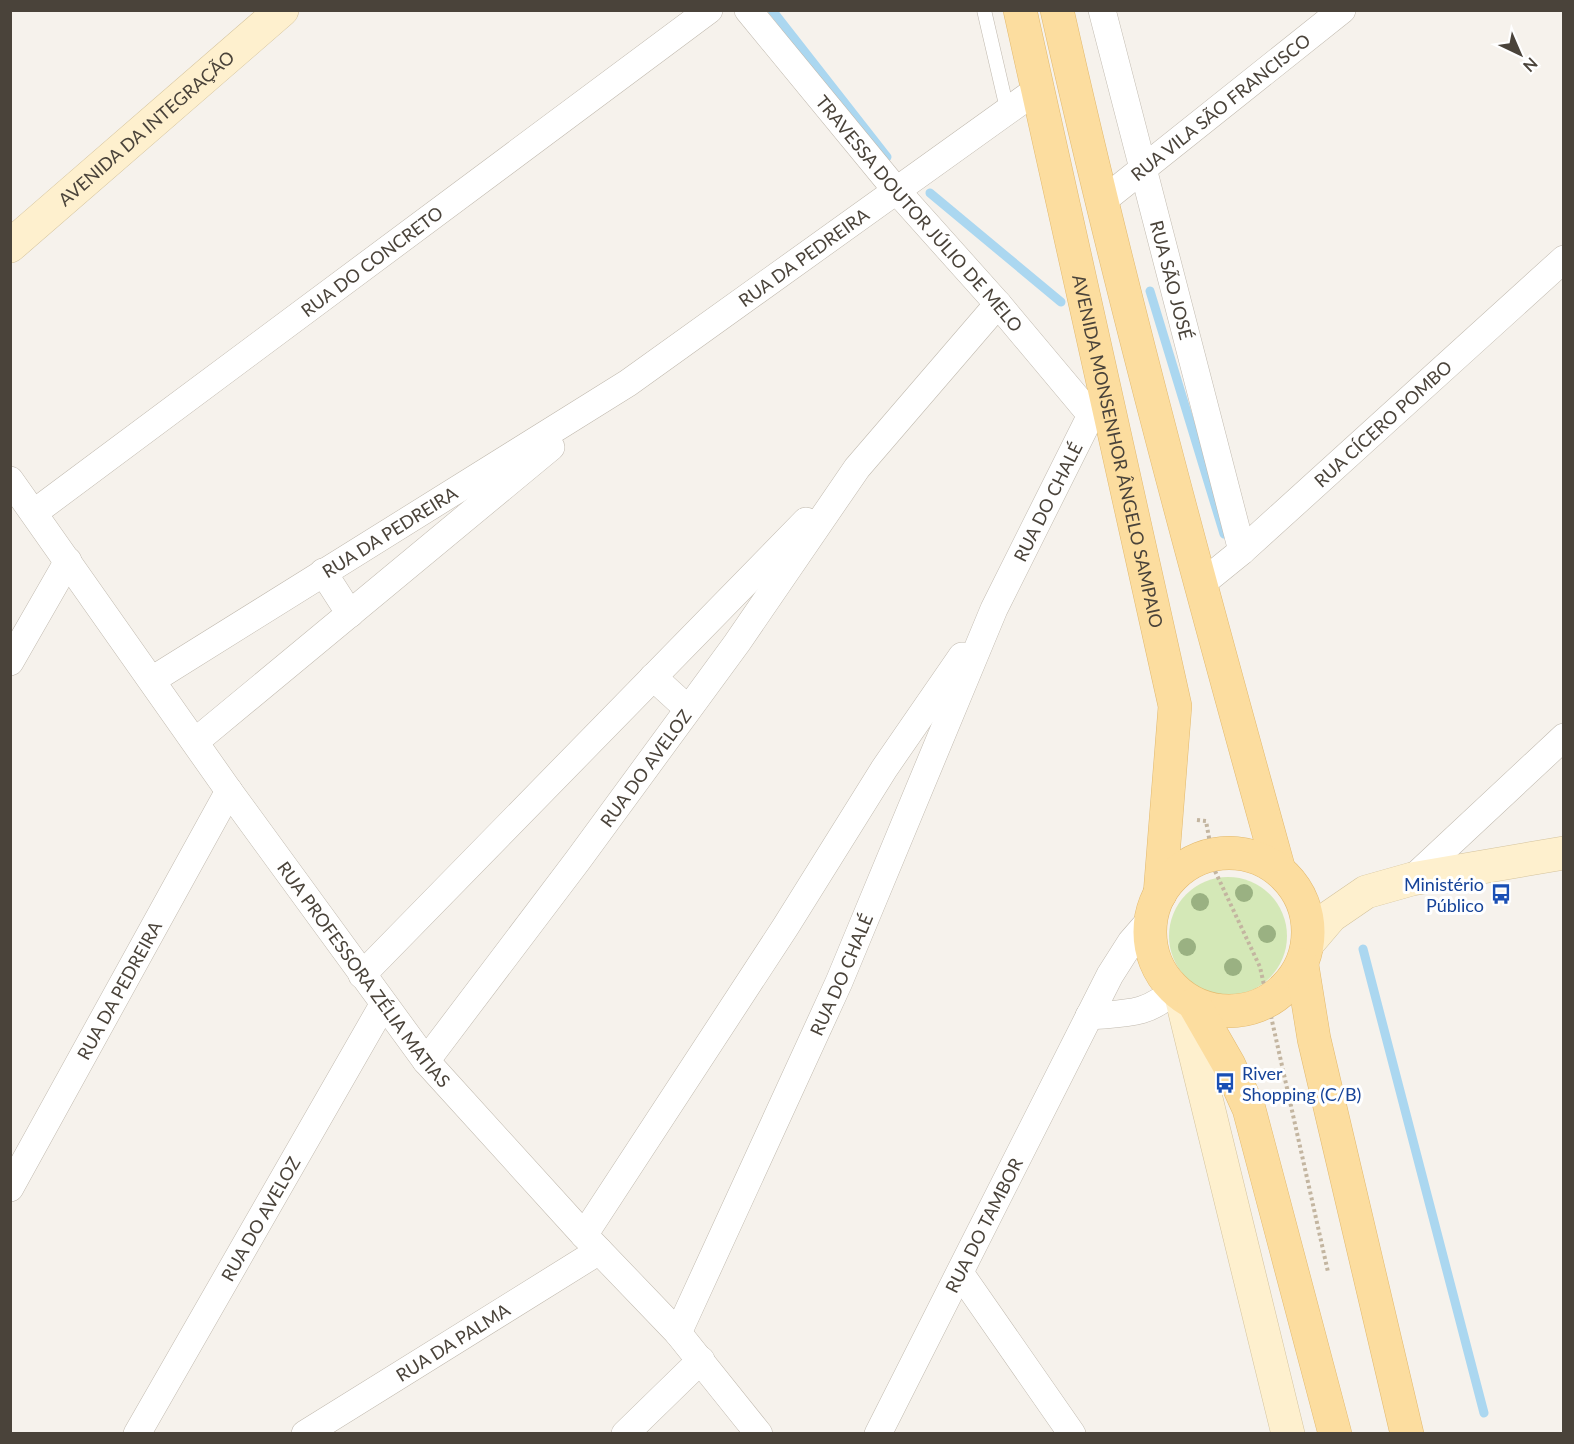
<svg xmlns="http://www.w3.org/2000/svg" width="1574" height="1444" font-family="Lato,sans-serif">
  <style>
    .green { fill: #d4e8b7 }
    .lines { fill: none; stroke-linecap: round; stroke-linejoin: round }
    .stream { stroke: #abd7f0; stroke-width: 9 }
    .lane-casing { stroke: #c1baaf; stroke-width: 15 }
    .street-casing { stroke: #c1baaf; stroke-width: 28 }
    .secondary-casing { stroke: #d4c39d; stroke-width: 34 }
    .primary-casing { stroke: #e2b96e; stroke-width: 34 }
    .path { stroke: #c3b5a0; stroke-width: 4; stroke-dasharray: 3 3; stroke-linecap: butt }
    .lane { stroke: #fff; stroke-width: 14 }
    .street { stroke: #fff; stroke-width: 27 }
    .secondary { stroke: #fef0ce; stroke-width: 33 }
    .primary { stroke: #fcdd9f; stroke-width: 33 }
    .tree { fill: #9ab182 }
    .labels { text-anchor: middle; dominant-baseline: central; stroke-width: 6; stroke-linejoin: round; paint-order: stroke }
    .street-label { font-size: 18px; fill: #4a433a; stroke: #fff }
    .transit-label { font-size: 18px; fill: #164399; stroke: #fff; text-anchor: end }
  </style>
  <rect width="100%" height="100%" fill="#f6f2ec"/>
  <path class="green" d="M1169 936a59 59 0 1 1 118 0a59 59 0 1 1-118 0Z"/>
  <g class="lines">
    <path class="stream" d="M 772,10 L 887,157
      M 930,193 L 1061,302
      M 1150,291 L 1224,534
      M 1363,949 L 1484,1413"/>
    <g class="lane-casing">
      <path id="lane" d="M 984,10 L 1007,109"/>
    </g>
    <g class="street-casing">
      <g id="street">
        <path id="s1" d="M 748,10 L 896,190 L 998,304 L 1091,415"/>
        <path id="s2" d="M 1102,10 L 1242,551"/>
        <path id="s3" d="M 1100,203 L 1342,10"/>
        <path id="s4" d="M 10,480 L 229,791 L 426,1061 L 584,1235 L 678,1333 L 759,1434"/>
        <path id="s5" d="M 35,512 L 709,10"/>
        <path d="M 323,572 L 350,614"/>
        <path id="s6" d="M 1200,585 L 1242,551 L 1564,259"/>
        <path d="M 10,662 L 68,561"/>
        <path d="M 653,677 L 688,709"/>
        <path id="s7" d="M 152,680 L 628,383 L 1038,89"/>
        <path d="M 196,741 L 551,447"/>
        <path d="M 1412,879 L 1564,737"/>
        <path d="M 362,975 L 806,521"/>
        <path d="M 1089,1016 C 1123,1013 1149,1016 1174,989"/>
        <path id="s8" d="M 426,1061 L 578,860 L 737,643 L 857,468 L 998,304"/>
        <path id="s9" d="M 10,1188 L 229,791"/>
        <path d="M 584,1235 L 786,926 L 884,769 L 962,656"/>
        <path d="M 960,1273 L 1072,1434"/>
        <path id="s10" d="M 678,1333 L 839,982 L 994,609 L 1091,415 L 1107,399"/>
        <path id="s11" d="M 137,1434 L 383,1005"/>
        <path id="s12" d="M 305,1434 L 599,1251"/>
        <path d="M 625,1434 L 701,1360"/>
        <path id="s13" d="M 878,1434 L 1110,975 L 1131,942 L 1151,919"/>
      </g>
    </g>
    <g class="secondary-casing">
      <g id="secondary">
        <path id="s14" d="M 10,246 L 282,10"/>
        <path d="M 1308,943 L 1331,916 L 1366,892 L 1412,879 L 1564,853"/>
        <path d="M 1181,996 L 1288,1434"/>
      </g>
    </g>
    <g class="primary-casing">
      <g id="primary">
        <path id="s15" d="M 1020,10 L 1175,706 L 1160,894"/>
        <path d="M 1057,10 C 1122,299 1200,585 1279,870"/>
        <circle cx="1229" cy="932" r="79"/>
        <path d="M 1302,965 L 1314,1039 L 1407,1434"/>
        <path d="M 1194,1004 L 1229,1065 L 1249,1109 L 1335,1434"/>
      </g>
    </g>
    <path class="path" d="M 1197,820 L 1206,821 L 1215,871 L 1260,967 L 1328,1272"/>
    <use href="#lane" class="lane"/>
    <use href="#street" class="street"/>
    <use href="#secondary" class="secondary"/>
    <use href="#primary" class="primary"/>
  </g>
  <g class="tree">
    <circle cx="1244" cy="893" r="9"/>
    <circle cx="1200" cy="902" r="9"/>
    <circle cx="1267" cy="934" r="9"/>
    <circle cx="1187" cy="947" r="9"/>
    <circle cx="1233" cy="967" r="9"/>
  </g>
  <defs>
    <g id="bus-bare" transform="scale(1.62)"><path d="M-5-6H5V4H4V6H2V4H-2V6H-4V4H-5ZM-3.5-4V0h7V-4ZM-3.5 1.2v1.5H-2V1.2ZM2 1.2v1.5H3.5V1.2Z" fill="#1a4fb4" stroke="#fff" stroke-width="2.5" paint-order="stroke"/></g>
  </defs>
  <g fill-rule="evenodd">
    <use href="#bus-bare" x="1501" y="894"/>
    <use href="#bus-bare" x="1225" y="1083"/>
  </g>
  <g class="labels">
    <g class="street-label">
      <text stroke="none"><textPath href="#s3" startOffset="154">RUA VILA SÃO FRANCISCO</textPath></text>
      <text stroke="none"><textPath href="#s14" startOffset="180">AVENIDA DA INTEGRAÇÃO</textPath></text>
      <text stroke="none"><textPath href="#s1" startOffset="266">TRAVESSA DOUTOR JÚLIO DE MELO</textPath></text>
      <text stroke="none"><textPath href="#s7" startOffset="777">RUA DA PEDREIRA</textPath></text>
      <text stroke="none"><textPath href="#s5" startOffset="420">RUA DO CONCRETO</textPath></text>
      <text stroke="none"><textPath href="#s2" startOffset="279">RUA SÃO JOSÉ</textPath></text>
      <text stroke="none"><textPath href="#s6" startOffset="244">RUA CÍCERO POMBO</textPath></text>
      <text stroke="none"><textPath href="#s15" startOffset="452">AVENIDA MONSENHOR ÂNGELO SAMPAIO</textPath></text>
      <text stroke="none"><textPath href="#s10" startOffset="910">RUA DO CHALÉ</textPath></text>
      <text stroke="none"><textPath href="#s7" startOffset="280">RUA DA PEDREIRA</textPath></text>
      <text stroke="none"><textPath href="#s8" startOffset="366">RUA DO AVELOZ</textPath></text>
      <text stroke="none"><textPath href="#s4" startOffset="608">RUA PROFESSORA ZÉLIA MATIAS</textPath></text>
      <text stroke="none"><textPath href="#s10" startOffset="394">RUA DO CHALÉ</textPath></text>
      <text stroke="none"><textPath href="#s9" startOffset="226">RUA DA PEDREIRA</textPath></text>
      <text stroke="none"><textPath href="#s11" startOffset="248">RUA DO AVELOZ</textPath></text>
      <text stroke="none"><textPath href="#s13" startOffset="234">RUA DO TAMBOR</textPath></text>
      <text stroke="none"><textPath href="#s12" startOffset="174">RUA DA PALMA</textPath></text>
    </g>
    <g class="transit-label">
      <text x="1484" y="884">Ministério<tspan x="1484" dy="21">Público</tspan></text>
      <text x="1242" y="1073" text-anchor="start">River<tspan x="1242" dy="21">Shopping (C/B)</tspan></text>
    </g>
  </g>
  <rect width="1574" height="1444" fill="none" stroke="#4a433a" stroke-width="24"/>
  <g transform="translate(1520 54) rotate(136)" stroke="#ffffff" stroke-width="4.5" paint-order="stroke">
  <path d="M0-4.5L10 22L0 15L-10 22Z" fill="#4a433a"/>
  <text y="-9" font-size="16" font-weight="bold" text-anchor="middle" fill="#4a433a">N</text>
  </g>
</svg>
